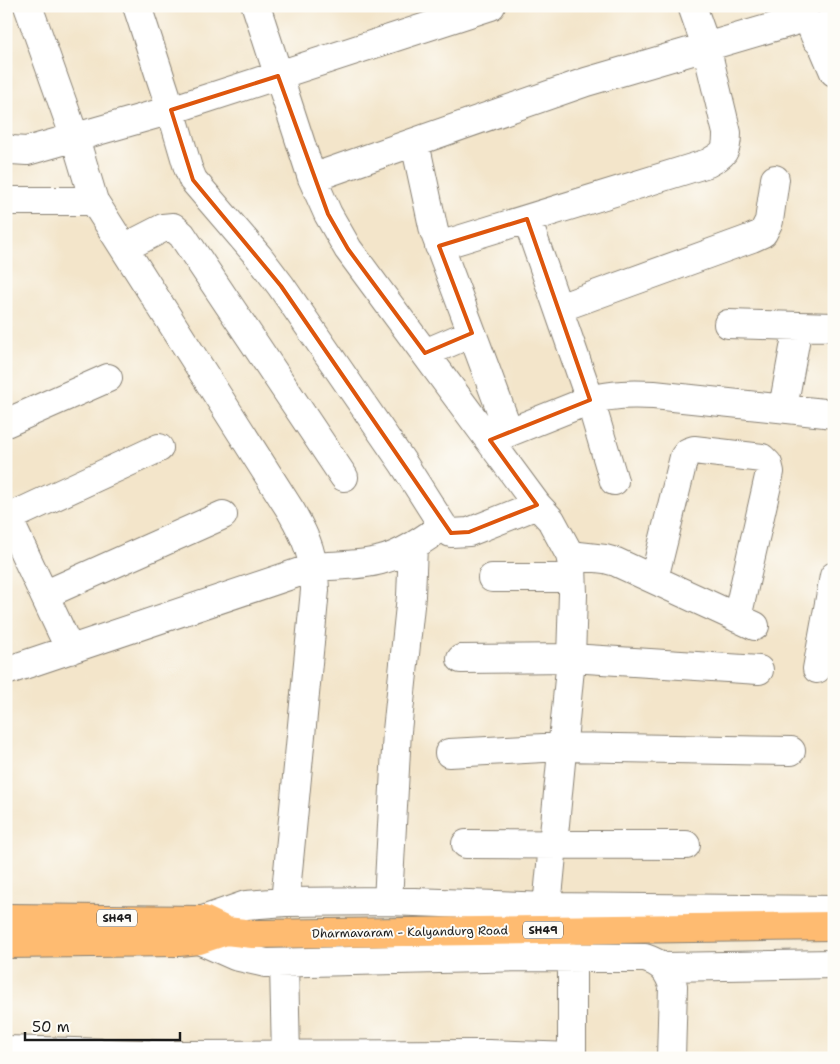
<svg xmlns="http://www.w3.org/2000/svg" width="840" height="1064" font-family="'Shantell Sans',sans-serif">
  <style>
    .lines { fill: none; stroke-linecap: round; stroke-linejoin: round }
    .minor-casing { stroke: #888073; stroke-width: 30 }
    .major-casing { stroke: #888073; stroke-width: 30 }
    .minor { stroke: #fff; stroke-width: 28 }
    .major { stroke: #febb71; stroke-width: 28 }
    .marked { fill: none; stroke: #de560d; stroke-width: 4; stroke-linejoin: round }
    .labels { text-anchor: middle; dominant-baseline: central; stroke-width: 4; stroke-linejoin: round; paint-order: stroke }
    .shield { fill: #fdfcf7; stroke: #605f5e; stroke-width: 1 }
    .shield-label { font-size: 11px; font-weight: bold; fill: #1c1c1c }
    .street-label { font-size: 12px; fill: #1c1c1c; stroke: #fdfcf7 }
  </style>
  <rect width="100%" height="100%" fill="#fdfcf7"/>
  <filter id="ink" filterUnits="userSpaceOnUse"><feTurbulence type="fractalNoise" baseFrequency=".02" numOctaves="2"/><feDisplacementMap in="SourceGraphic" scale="10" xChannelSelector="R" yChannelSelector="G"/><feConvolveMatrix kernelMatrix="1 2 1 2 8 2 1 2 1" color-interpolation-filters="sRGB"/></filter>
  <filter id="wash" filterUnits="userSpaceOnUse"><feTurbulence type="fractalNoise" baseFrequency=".0096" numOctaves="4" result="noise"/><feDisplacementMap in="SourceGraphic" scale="20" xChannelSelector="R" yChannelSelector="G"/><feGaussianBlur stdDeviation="1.12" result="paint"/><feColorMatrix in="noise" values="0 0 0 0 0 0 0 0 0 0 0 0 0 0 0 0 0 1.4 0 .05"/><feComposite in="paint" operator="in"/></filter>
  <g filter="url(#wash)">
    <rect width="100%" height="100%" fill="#f3e5ca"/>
  </g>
  <g filter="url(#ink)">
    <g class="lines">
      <g class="minor-casing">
        <path id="minor" d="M 28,6 L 75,138 L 94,201 L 291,511 C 308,541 314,556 315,590 L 285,902
          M 137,6 L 171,110 L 188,168 L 193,180 L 259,257 L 281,286 L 403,463 L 443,526 L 451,533 L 469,532 L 537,505
          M 256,6 L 312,178 L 328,214 L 348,249 L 537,505 L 551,520 L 570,555 L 572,565 L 573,594 L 571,658 L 547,907
          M 822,44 L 834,72
          M 415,143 L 434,231 L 509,432
          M 6,148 L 11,150 L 27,151 L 171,110 L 491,6
          M 312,178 L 586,82 L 798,20 C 817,19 809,37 822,44 L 827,41 L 834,8
          M 6,201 L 94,201
          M 527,219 L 590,400 L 614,481
          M 439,246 L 708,163 C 724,154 727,152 727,133 L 706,46 L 692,6
          M 124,248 L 163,228 L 173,227 L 182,235 L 344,477
          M 559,308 L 752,238 L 763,233 L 769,221 L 775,179
          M 728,324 L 834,327
          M 425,353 L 472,333
          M 783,408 L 798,326
          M 6,423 L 108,378
          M 490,440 L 590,400 C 612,394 632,394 654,395 L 834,414
          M 6,514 L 70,650
          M 8,518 L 159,448
          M 570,555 L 605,559 L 616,562 L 755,626
          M 492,578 L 572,578
          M 654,579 L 684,457 L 688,452 L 694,450 L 762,458 L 768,464 L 770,472 L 737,618
          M 44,595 L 223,515
          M 461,659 L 571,658 L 759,670
          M 817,669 L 834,576
          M 6,671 L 315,567 C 336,565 360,566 381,560 C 404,554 424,539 443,526
          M 449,753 L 562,747 L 791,751
          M 466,844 L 686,845
          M 388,901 L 397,731 L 411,596 L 413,546
          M 203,920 L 246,905 L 285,902 L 388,901 L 547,907 L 834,910
          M 199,940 L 235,956 L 266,963 L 524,957 L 645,958 C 661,963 668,970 673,986 L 671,1058
          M 572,957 L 572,1058
          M 284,963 L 286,1058
          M 664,967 L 834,964
          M 6,1050 L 175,1055 L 488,1054 L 572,1057"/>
      </g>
      <g class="major-casing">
        <path id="major" d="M 6,918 L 203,920 L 226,931 L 253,934 L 834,926
          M 6,944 L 179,942 L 199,940 L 226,931"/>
      </g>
      <use href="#minor" class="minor"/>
      <use href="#major" class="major"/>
    </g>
  </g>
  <path class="marked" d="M 278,76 L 328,214 L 348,249 L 425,353 L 472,333 L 439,246 L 527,219 L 590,400 L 490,440 L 537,505 L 469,532 L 451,533 L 281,286 L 193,180 L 171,110 Z"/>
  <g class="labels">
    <g class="shield">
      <rect x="97" y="909.5" width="40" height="17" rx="4"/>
      <rect x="523" y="921.5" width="40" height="17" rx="4"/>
    </g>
    <g class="shield-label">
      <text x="117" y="918">SH49</text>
      <text x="543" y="930">SH49</text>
    </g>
    <g class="street-label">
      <text transform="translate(410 932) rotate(-1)">Dharmavaram - Kalyandurg Road</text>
    </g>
  </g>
  <rect width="840" height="1064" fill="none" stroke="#fdfcf7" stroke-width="25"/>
  <path d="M25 1032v8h155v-8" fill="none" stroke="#1c1c1c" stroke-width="2.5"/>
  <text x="32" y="1032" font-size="15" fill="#1c1c1c" stroke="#fdfcf7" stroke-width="4" paint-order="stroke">50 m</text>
</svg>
